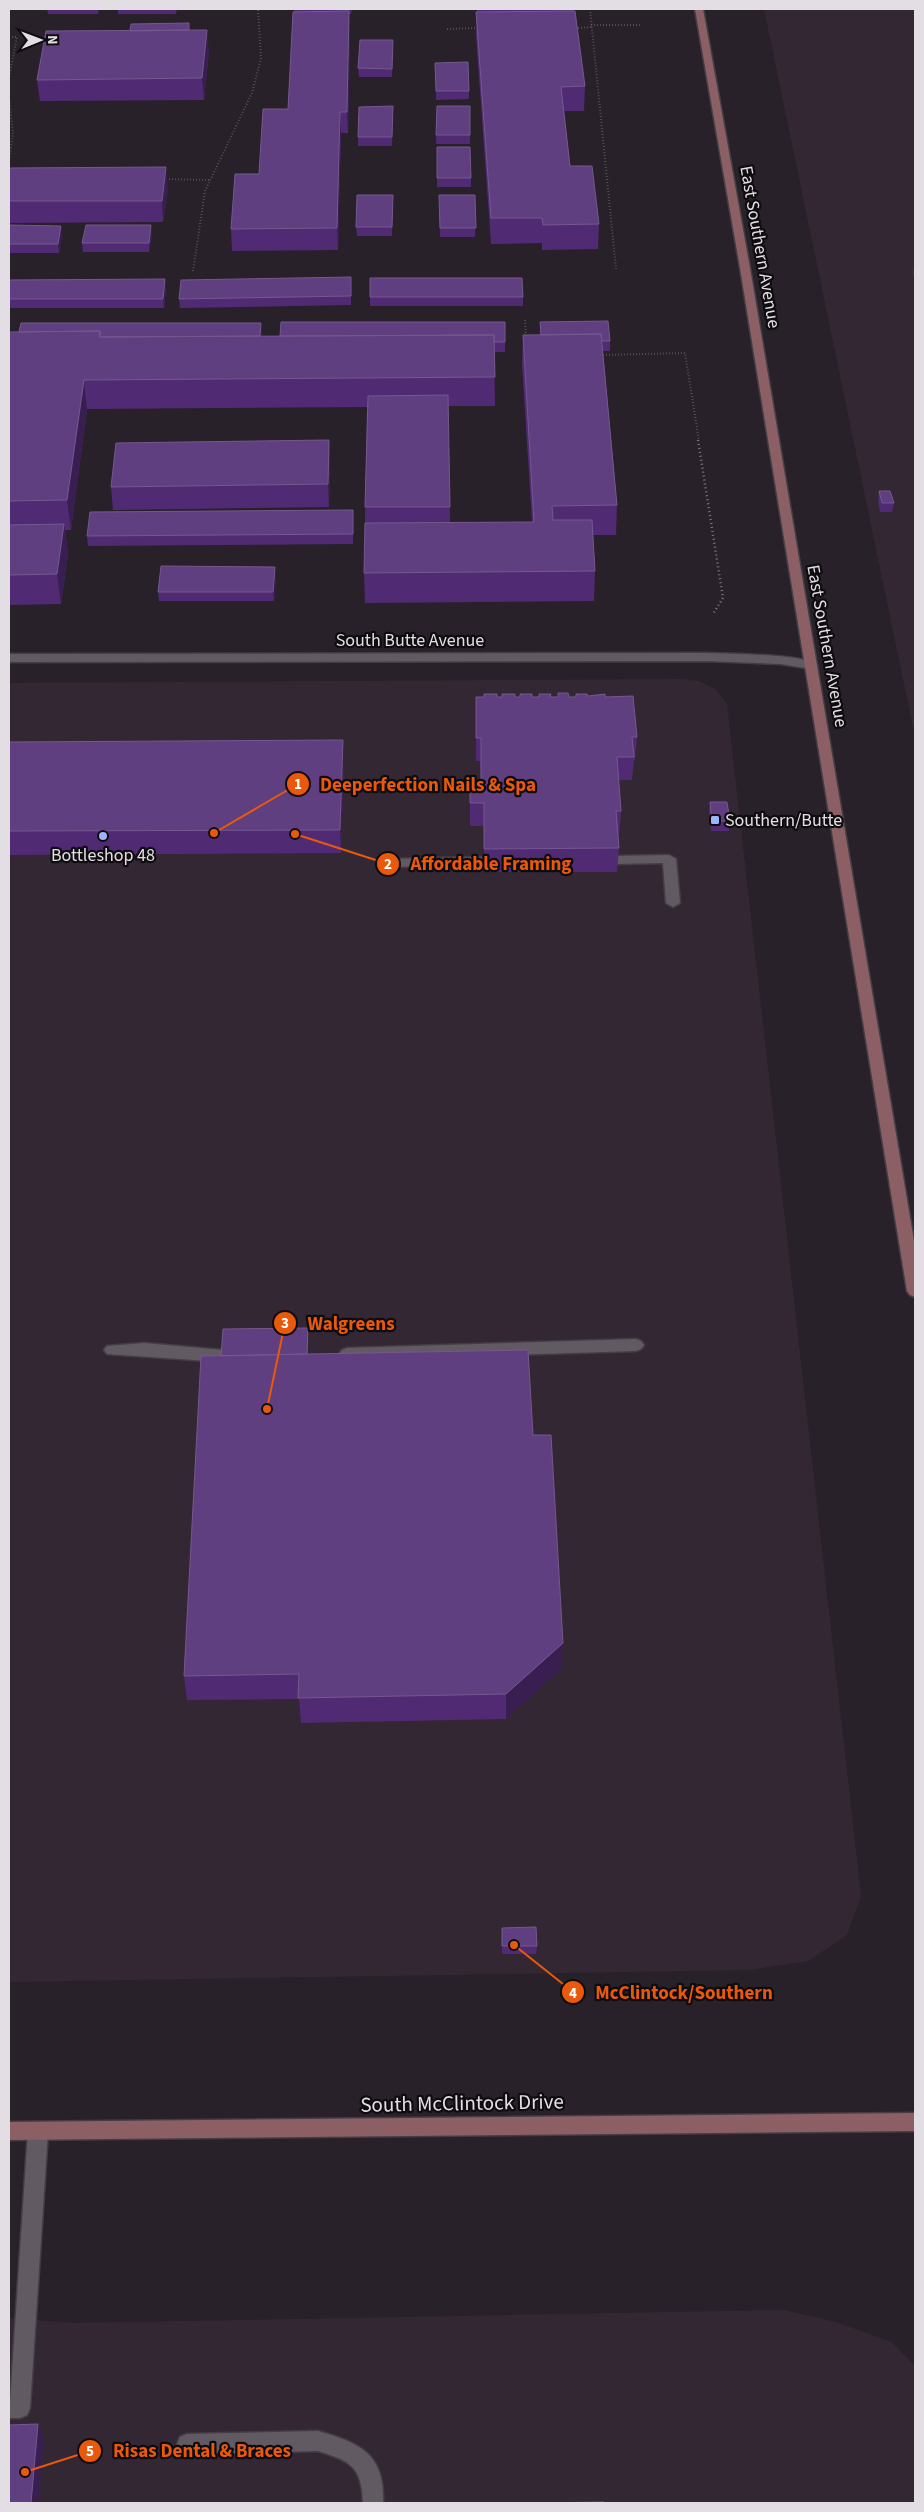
<svg xmlns="http://www.w3.org/2000/svg" width="924" height="2512" font-family="'Source Sans 3',sans-serif">
  <style>
    .built { fill: #332734 }
    .lines { fill: none; stroke-linecap: round; stroke-linejoin: round }
    .service-casing { stroke: #433e44; stroke-width: 3 }
    .minor-casing { stroke: #433e44; stroke-width: 3 }
    .secondary-casing { stroke: #433e44; stroke-width: 3 }
    .path-far1 { stroke: #7e787f; stroke-width: 2; stroke-dasharray: 0.5 2.5; stroke-linecap: butt }
    .path { stroke: #7e787f; stroke-width: 2.5; stroke-dasharray: 1 3; stroke-linecap: butt }
    .service { fill: #625a63; fill-rule: evenodd }
    .minor { fill: #625a63; fill-rule: evenodd }
    .secondary { fill: #8c5f65; fill-rule: evenodd }
    .wall { fill: #502b73 }
    .shaded-wall { fill: #391f51 }
    .building { fill: #603f80; stroke: #74588f }
    .poi-dot { fill: #9bb5fd; stroke: #0f0c10; stroke-width: 2 }
    .labels { text-anchor: middle; dominant-baseline: central; stroke-width: 4.5; stroke-linejoin: round; paint-order: stroke }
    .street-label { font-size: 18px; fill: #e3dee4; stroke: #0f0c10 }
    .poi-label { font-size: 18px; fill: #e3dee4; stroke: #0f0c10; text-anchor: start }
    .near-street-label { font-size: 21px; fill: #e3dee4; stroke: #0f0c10 }
    .leader { fill: none; stroke: #e8590c; stroke-width: 2 }
    .callout-dot { fill: #e8590c; stroke: #0f0c10; stroke-width: 2 }
    .mark-label { font-size: 15px; text-anchor: middle; font-weight: bold; fill: #fff }
    .callout-label { font-size: 19px; text-anchor: middle; font-weight: bold; fill: #e8590c; stroke: #0f0c10; stroke-width: 4.5; stroke-linejoin: round; paint-order: stroke }
  </style>
  <rect width="100%" height="100%" fill="#282129"/>
  <path class="built" d="M 764,9 L 915,9 L 915,737 Z
    M 683,679 L 698,681 L 715,689 L 727,704 L 861,1896 L 847,1935 L 808,1961 L 749,1970 L 9,1982 L 9,683 Z
    M 784,2310 L 836,2322 L 892,2342 L 915,2366 L 915,2503 L 9,2503 L 9,2318 L 73,2323 Z"/>
  <g class="lines">
    <g class="service-casing">
      <path id="service" d="M 669,855 L 676,859 L 680,903 L 673,907 L 666,903 L 663,863 L 616,864 L 609,860 L 616,856 Z
        M 484,857 L 489,858 L 491,861 L 489,864 L 390,867 L 383,863 L 390,859 Z
        M 636,1339 L 641,1341 L 644,1345 L 641,1349 L 636,1351 L 347,1360 L 342,1358 L 339,1354 L 342,1350 L 347,1348 Z
        M 144,1343 L 223,1350 L 228,1352 L 231,1356 L 228,1360 L 223,1362 L 107,1354 L 104,1350 L 107,1346 Z
        M 38,2122 L 45,2124 L 48,2131 L 30,2408 L 27,2415 L 20,2418 L 9,2418 L 28,2131 L 31,2124 Z
        M 318,2431 C 360,2443 385,2454 383,2503 L 363,2503 C 362,2467 351,2461 318,2451 L 187,2454 L 180,2451 L 177,2444 L 180,2437 L 187,2434 Z"/>
    </g>
    <g class="minor-casing">
      <path id="minor" d="M 707,653 C 726,654 807,654 817,665 L 811,669 L 781,664 L 707,661 L 9,662 L 9,654 Z"/>
    </g>
    <g class="secondary-casing">
      <path id="secondary" d="M 695,9 L 703,9 L 750,268 L 915,1247 L 915,1297 L 910,1295 L 907,1291 L 740,268 Z
        M 915,2113 L 915,2131 L 9,2140 L 9,2122 Z"/>
    </g>
    <path class="path-far1" d="M 590,9 L 616,269
      M 591,25 L 641,25
      M 575,28 L 592,27
      M 447,29 L 478,28
      M 9,37 L 17,37 L 9,77
      M 9,97 L 13,134 L 9,161
      M 163,179 L 210,180
      M 193,271 L 205,191 L 252,93 L 261,58 L 258,9
      M 525,320 L 526,337
      M 600,355 L 685,353 L 699,441"/>
    <path class="path" d="M 698,440 L 723,598 L 713,614"/>
    <use href="#service" class="service"/>
    <use href="#minor" class="minor"/>
    <use href="#secondary" class="secondary"/>
  </g>
  <path class="wall" d="M 47,9 L 99,9 L 98,14 L 48,14 Z
    M 118,9 L 177,9 L 176,14 L 118,14 Z
    M 294,9 L 352,9 L 351,14 L 349,14 L 350,32 L 348,133 L 341,133 L 338,250 L 232,251 L 231,229 L 259,174 L 288,109 Z
    M 432,9 L 465,9 L 465,10 L 432,10 Z
    M 477,9 L 573,9 L 585,86 L 584,111 L 564,111 L 570,166 L 599,224 L 598,249 L 542,250 L 542,243 L 491,244 L 476,36 Z
    M 190,30 L 209,51 L 204,100 L 40,101 L 37,80 L 130,31 Z
    M 393,49 L 392,77 L 359,77 L 358,68 Z
    M 435,63 L 469,91 L 469,99 L 436,100 Z
    M 393,106 L 392,146 L 358,146 L 358,137 Z
    M 437,106 L 470,106 L 470,144 L 436,144 Z
    M 437,147 L 471,178 L 471,187 L 437,187 Z
    M 9,168 L 168,189 L 163,222 L 9,223 Z
    M 393,195 L 392,236 L 357,236 L 356,227 Z
    M 439,195 L 475,195 L 475,237 L 440,237 Z
    M 9,225 L 62,235 L 59,253 L 9,253 Z
    M 152,234 L 149,252 L 83,252 L 82,243 Z
    M 915,259 L 915,282 L 913,273 Z
    M 351,277 L 351,305 L 180,308 L 179,299 Z
    M 370,278 L 523,297 L 523,306 L 370,306 Z
    M 9,280 L 166,288 L 164,308 L 9,308 Z
    M 505,322 L 505,352 L 494,352 L 495,406 L 448,406 L 450,522 L 532,522 L 522,364 L 523,335 L 540,335 L 540,322 L 610,341 L 610,351 L 603,351 L 617,505 L 616,535 L 593,535 L 595,571 L 594,601 L 365,603 L 364,573 L 367,407 L 87,409 L 71,530 L 65,530 L 68,554 L 61,604 L 9,605 L 9,332 L 262,332 L 261,336 L 280,336 Z
    M 329,440 L 330,463 L 329,507 L 113,510 L 111,487 Z
    M 879,491 L 894,503 L 892,512 L 880,512 L 878,500 Z
    M 353,510 L 353,544 L 88,546 L 87,536 Z
    M 276,576 L 274,601 L 159,601 L 158,592 Z
    M 551,694 L 551,697 L 605,697 L 637,737 L 635,760 L 634,760 L 632,780 L 618,780 L 621,811 L 619,834 L 618,834 L 619,848 L 617,872 L 484,872 L 484,826 L 470,826 L 470,803 L 481,781 L 480,761 L 476,761 L 476,697 L 538,697 Z
    M 9,742 L 344,763 L 341,853 L 9,855 Z
    M 710,802 L 730,821 L 729,831 L 711,831 L 709,812 Z
    M 308,1328 L 308,1354 L 533,1435 L 562,1668 L 506,1719 L 301,1723 L 299,1699 L 187,1700 L 184,1676 Z
    M 502,1928 L 537,1946 L 536,1954 L 502,1954 Z"/>
  <path class="shaded-wall" d="M 349,11 L 350,32 L 348,133 L 347,112 Z
    M 207,30 L 209,51 L 204,100 L 202,78 Z
    M 340,112 L 341,133 L 338,250 L 337,228 Z
    M 166,167 L 168,189 L 163,222 L 162,201 Z
    M 151,225 L 152,234 L 149,252 L 149,243 Z
    M 61,226 L 62,235 L 59,253 L 58,244 Z
    M 165,279 L 166,288 L 164,308 L 163,299 Z
    M 261,323 L 262,332 L 260,352 L 259,342 Z
    M 84,380 L 87,409 L 71,530 L 67,500 Z
    M 329,440 L 330,463 L 329,507 L 328,484 Z
    M 64,524 L 68,554 L 61,604 L 57,574 Z
    M 275,567 L 276,576 L 274,601 L 273,592 Z
    M 343,740 L 344,763 L 341,853 L 340,830 Z
    M 563,1643 L 562,1668 L 506,1719 L 506,1694 Z
    M 38,2424 L 44,2440 L 38,2503 L 31,2503 Z"/>
  <path class="building" d="M 349,11 L 347,112 L 340,112 L 337,228 L 231,229 L 235,174 L 259,174 L 263,109 L 288,109 L 293,12 Z
    M 575,11 L 585,86 L 561,87 L 570,166 L 592,166 L 599,224 L 543,225 L 542,218 L 491,218 L 476,12 Z
    M 189,23 L 189,30 L 130,31 L 131,24 Z
    M 207,30 L 202,78 L 37,80 L 46,31 Z
    M 360,40 L 393,40 L 392,69 L 358,68 Z
    M 468,62 L 469,91 L 436,91 L 435,63 Z
    M 393,106 L 392,137 L 358,137 L 359,107 Z
    M 437,106 L 470,106 L 470,135 L 436,135 Z
    M 437,147 L 470,147 L 471,178 L 437,178 Z
    M 166,167 L 162,201 L 9,201 L 9,168 Z
    M 357,195 L 393,195 L 392,227 L 356,227 Z
    M 439,195 L 475,195 L 476,228 L 440,228 Z
    M 9,225 L 61,226 L 58,244 L 9,244 Z
    M 86,225 L 151,225 L 149,243 L 82,243 Z
    M 351,277 L 351,296 L 179,299 L 181,280 Z
    M 370,278 L 522,278 L 523,297 L 370,297 Z
    M 165,279 L 163,299 L 9,299 L 9,280 Z
    M 608,321 L 610,341 L 602,341 L 601,334 L 541,335 L 540,322 Z
    M 281,322 L 505,322 L 505,342 L 494,342 L 494,335 L 280,336 Z
    M 21,323 L 261,323 L 260,336 L 101,337 L 100,331 L 19,332 Z
    M 100,331 L 99,337 L 494,335 L 495,377 L 84,380 L 67,500 L 9,501 L 9,332 Z
    M 601,334 L 617,505 L 552,506 L 553,520 L 592,520 L 595,571 L 364,573 L 365,523 L 534,522 L 523,335 Z
    M 448,395 L 450,507 L 365,507 L 368,396 Z
    M 329,440 L 328,484 L 111,487 L 116,443 Z
    M 879,491 L 890,491 L 894,503 L 882,503 Z
    M 353,510 L 353,534 L 87,536 L 90,512 Z
    M 64,524 L 57,574 L 9,575 L 9,525 Z
    M 161,566 L 275,567 L 273,592 L 158,592 Z
    M 558,693 L 568,693 L 569,697 L 576,697 L 576,694 L 587,694 L 588,696 L 605,694 L 605,697 L 633,696 L 637,737 L 632,737 L 634,757 L 617,757 L 621,811 L 616,811 L 619,848 L 484,849 L 484,803 L 470,803 L 470,781 L 481,781 L 481,738 L 476,738 L 476,697 L 484,697 L 484,694 L 497,694 L 497,697 L 502,697 L 502,694 L 515,694 L 515,697 L 520,697 L 520,694 L 532,694 L 532,697 L 539,697 L 539,694 L 551,694 L 550,697 L 558,697 Z
    M 343,740 L 340,830 L 9,831 L 9,742 Z
    M 710,802 L 727,802 L 730,821 L 712,821 Z
    M 308,1328 L 307,1354 L 221,1356 L 223,1329 Z
    M 528,1350 L 533,1435 L 551,1435 L 563,1643 L 506,1694 L 298,1698 L 299,1674 L 184,1676 L 201,1356 Z
    M 536,1927 L 537,1946 L 502,1946 L 502,1928 Z
    M 38,2424 L 31,2503 L 9,2503 L 9,2425 Z
    M 604,2502 L 604,2503 L 537,2503 Z"/>
  <g class="poi-dot">
    <rect x="710" y="815" width="10" height="10" rx="2.5"/>
    <circle cx="103" cy="836" r="5"/>
  </g>
  <g class="labels">
    <g class="street-label">
      <text transform="translate(760 247) rotate(80)">East Southern Avenue</text>
      <text x="410" y="640">South Butte Avenue</text>
      <text transform="translate(827 646) rotate(80)">East Southern Avenue</text>
    </g>
    <g class="poi-label">
      <text x="725" y="820">Southern/Butte</text>
      <text x="103" y="855" text-anchor="middle">Bottleshop 48</text>
    </g>
    <g class="near-street-label">
      <text transform="translate(462 2103) rotate(-1)">South McClintock Drive</text>
    </g>
  </g>
  <path class="leader" d="M214 833L298 784M295 834L388 864M267 1409L285 1323M514 1945L573 1992M25 2472L90 2451"/>
  <g class="callout-dot">
    <circle cx="214" cy="833" r="5"/>
    <circle cx="295" cy="834" r="5"/>
    <circle cx="267" cy="1409" r="5"/>
    <circle cx="514" cy="1945" r="5"/>
    <circle cx="25" cy="2472" r="5"/>
    <circle cx="298" cy="784" r="12"/>
    <circle cx="388" cy="864" r="12"/>
    <circle cx="285" cy="1323" r="12"/>
    <circle cx="573" cy="1992" r="12"/>
    <circle cx="90" cy="2451" r="12"/>
  </g>
  <g class="mark-label">
    <text x="298" y="789">1</text>
    <text x="388" y="869">2</text>
    <text x="285" y="1328">3</text>
    <text x="573" y="1998">4</text>
    <text x="90" y="2456">5</text>
  </g>
  <g class="callout-label">
    <text x="428" y="791">Deeperfection Nails &amp; Spa</text>
    <text x="491" y="870">Affordable Framing</text>
    <text x="351" y="1330">Walgreens</text>
    <text x="684" y="1999">McClintock/Southern</text>
    <text x="202" y="2457">Risas Dental &amp; Braces</text>
  </g>
  <rect width="924" height="2512" fill="none" stroke="#e3dee4" stroke-width="20"/>
  <g transform="translate(40 40) rotate(89)" stroke="#0f0c10" stroke-width="4" paint-order="stroke">
  <path d="M0-4L9 19L0 12L-9 19Z" fill="#e3dee4"/>
  <text y="-8" font-size="14" font-weight="bold" text-anchor="middle" fill="#e3dee4">N</text>
  </g>
</svg>
